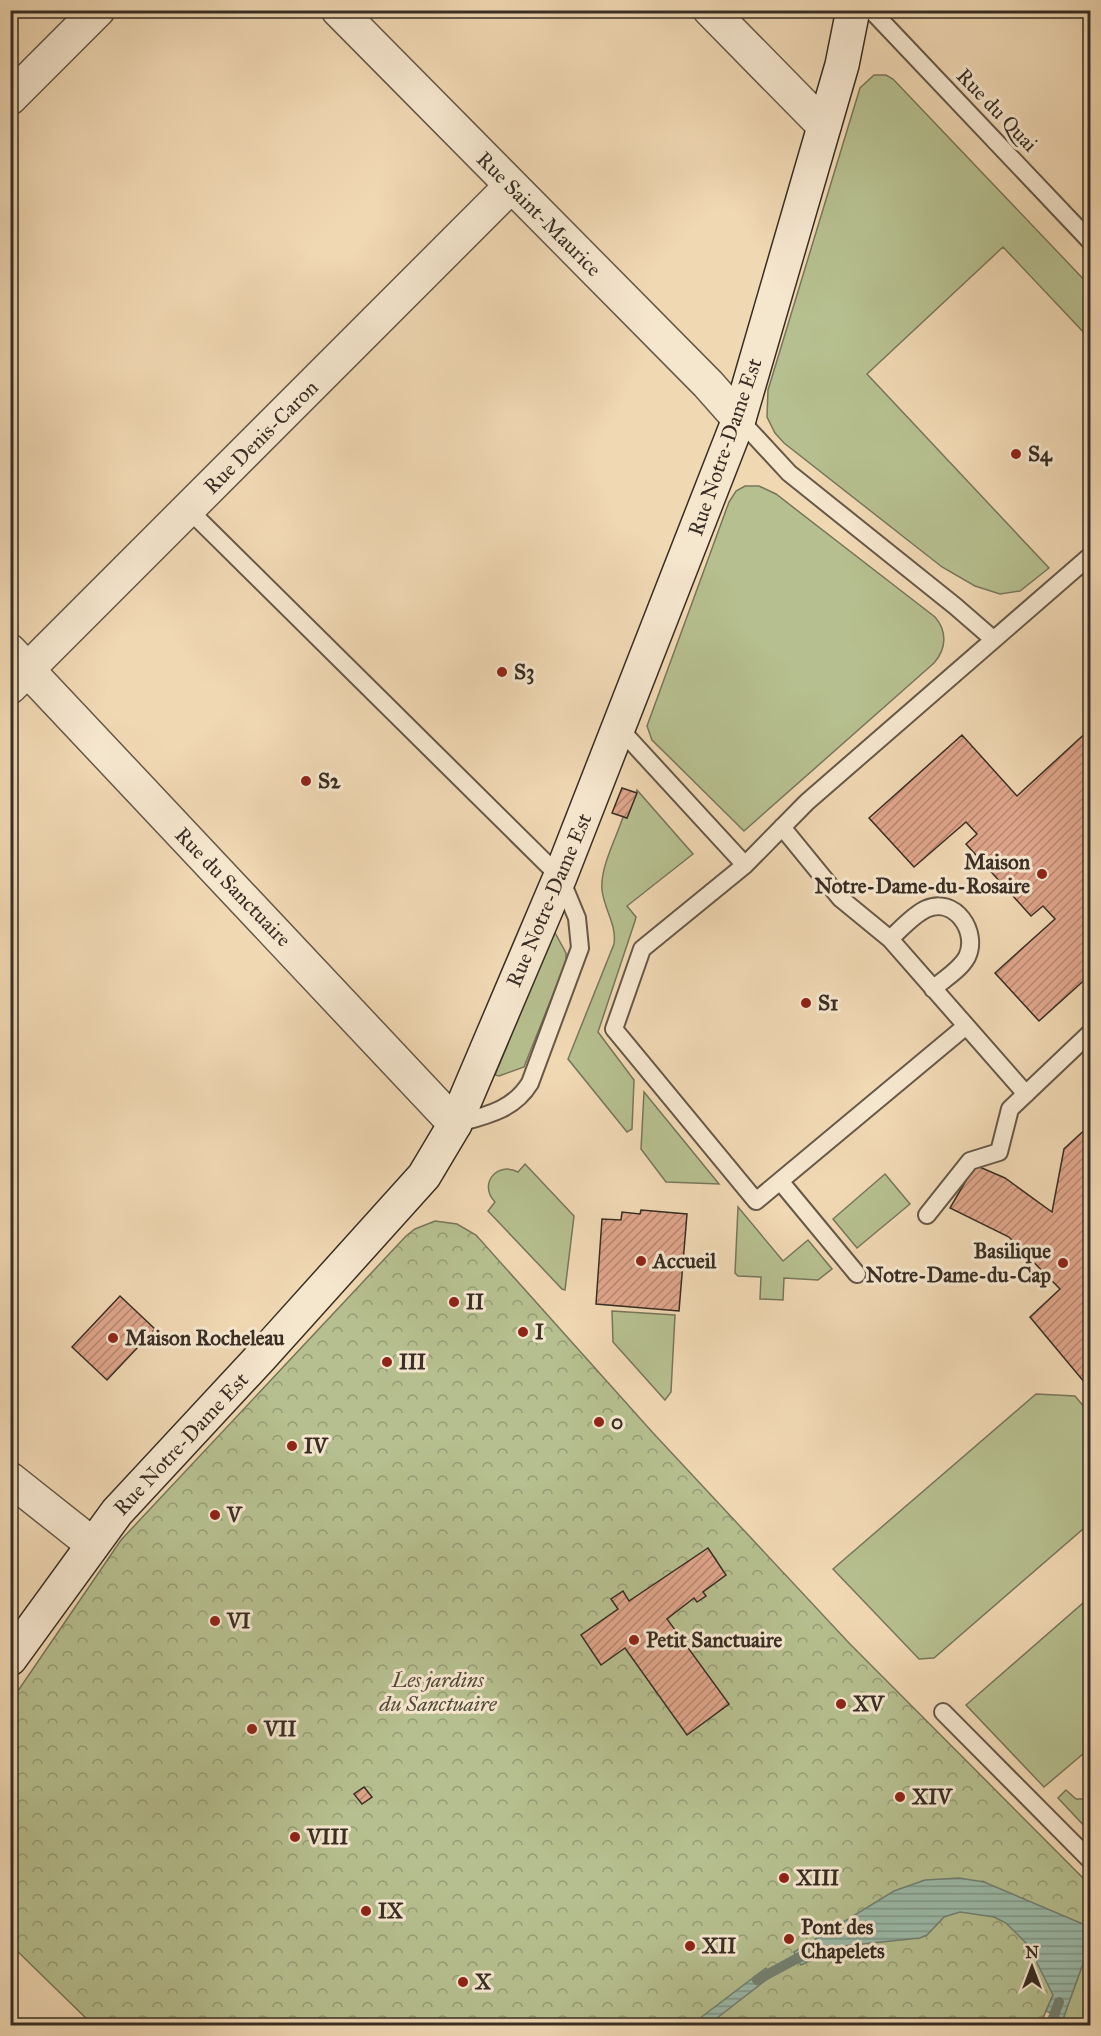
<svg xmlns="http://www.w3.org/2000/svg" width="1101" height="2036" font-family="'IM FELL Great Primer',serif">
  <style>
    .grass { fill: #b6bf8f; stroke: #78765a; stroke-width: 1.5 }
    .park { fill: url(#park-crowns); stroke: #78765a; stroke-width: 1.5 }
    .water { fill: url(#water-rules); stroke: #748274; stroke-width: 1.5 }
    .lines { fill: none; stroke-linecap: round; stroke-linejoin: round }
    .stream { stroke: #748274; stroke-width: 10 }
    .building { fill: url(#building-hatch); stroke: #392e24; stroke-width: 1.5 }
    .lane-casing { stroke: #675848; stroke-width: 20 }
    .street-casing { stroke: #675848; stroke-width: 36 }
    .secondary-casing { stroke: #392e24; stroke-width: 36 }
    .lane { stroke: #f5e6ce; stroke-width: 16 }
    .street { stroke: #f5e6ce; stroke-width: 33 }
    .secondary { stroke: #f5e6ce; stroke-width: 33 }
    .poi-dot { fill: #8f2418; stroke: #f5e6ce; stroke-width: 2 }
    .labels { text-anchor: middle; dominant-baseline: central; stroke-width: 6; stroke-linejoin: round; paint-order: stroke }
    .street-label { font-size: 21px; fill: #392e24; stroke: #f5e6ce }
    .poi-label { font-size: 21px; font-weight: bold; fill: #392e24; stroke: #f5e6ce; text-anchor: start }
    .park-label { font-size: 21px; font-style: italic; fill: #524b39; stroke: #f5e6ce }
  </style>
  <defs>
    <pattern id="park-crowns" width="20" height="18" patternUnits="userSpaceOnUse" patternTransform="scale(1.5)"><rect width="20" height="18" fill="#b6bf8f"/><path d="M2 6a3 3 0 1 1 6 0M12 15a3 3 0 1 1 6 0" fill="none" stroke="#959c75"/></pattern>
    <pattern id="water-rules" width="6" height="5" patternUnits="userSpaceOnUse" patternTransform="scale(1.5)"><rect width="6" height="5" fill="#9bbaa9"/><path d="M0 2.5h6" fill="none" stroke="#7f9889"/></pattern>
    <pattern id="building-hatch" width="6" height="6" patternUnits="userSpaceOnUse" patternTransform="scale(1.5)"><rect width="6" height="6" fill="#dfa58b"/><path d="M-1 1l2-2M0 6l6-6M5 7l2-2" fill="none" stroke="#b68771"/></pattern>
  </defs>
  <rect width="100%" height="100%" fill="#f0d8b3"/>
  <filter id="stains"><feTurbulence type="fractalNoise" baseFrequency=".00333" numOctaves="4"/><feColorMatrix values="0 0 0 0 .2 0 0 0 0 .09 0 0 0 0 .02 0 0 0 .5 -.17"/></filter>
  <radialGradient id="worn" r=".72"><stop offset=".6" stop-color="#630" stop-opacity="0"/><stop offset="1" stop-color="#630" stop-opacity=".3"/></radialGradient>
  <path class="grass" d="M 874,75 L 886,75 L 893,79 L 1090,286 L 1090,339 L 1003,247 L 867,374 L 1049,568 L 1020,591 L 1000,594 L 975,586 L 942,567 L 784,443 L 775,433 L 767,417 L 768,390 L 860,88 Z
    M 745,486 L 759,486 L 776,494 L 935,617 C 947,631 947,648 934,663 L 744,831 L 652,740 L 647,726 L 729,502 L 736,491 Z
    M 637,790 L 693,854 L 627,906 L 636,917 L 635,921 L 598,1032 L 634,1080 L 632,1129 L 627,1132 L 568,1059 L 614,944 C 617,925 604,909 602,890 C 600,867 616,839 623,817 L 627,818 Z
    M 554,931 L 566,953 L 566,962 L 524,1067 L 499,1076 L 495,1075 Z
    M 644,1092 L 719,1184 L 666,1182 L 641,1149 Z
    M 525,1164 L 574,1216 L 565,1290 L 562,1289 L 488,1211 L 495,1202 C 478,1184 497,1161 518,1172 Z
    M 885,1174 L 910,1204 L 857,1248 L 833,1219 Z
    M 738,1207 L 783,1261 L 808,1240 L 832,1269 L 818,1280 L 784,1278 L 783,1300 L 760,1299 L 761,1277 L 738,1276 L 735,1273 Z
    M 612,1311 L 675,1315 L 671,1392 L 665,1400 L 613,1342 Z
    M 1036,1394 L 1075,1396 L 1090,1414 L 1090,1523 L 934,1658 L 919,1659 L 833,1569 Z
    M 1090,1597 L 1090,1748 L 1044,1787 L 966,1705 Z
    M 1066,1790 L 1076,1799 L 1090,1799 L 1090,1832 L 1058,1798 Z
    M 1090,1944 L 1090,2025 L 1077,2025 L 1063,2019 Z"/>
  <path class="park" d="M 435,1221 L 457,1224 L 476,1235 L 654,1434 L 849,1643 L 1090,1885 L 1090,1909 L 1040,2025 L 93,2025 L 11,1945 L 11,1701 L 121,1540 L 406,1236 L 415,1229 Z"/>
  <path class="water" d="M 959,1878 L 984,1882 L 1090,1927 L 1090,1944 L 1063,2019 L 1046,2011 L 1053,1995 L 1028,1945 L 1006,1923 L 994,1917 L 960,1912 L 944,1917 L 927,1935 L 920,1938 L 843,1946 L 801,1965 L 794,1952 L 894,1891 L 925,1880 Z
    M 766,1968 L 771,1976 L 708,2025 L 691,2025 Z"/>
  <g class="lines">
    <path class="stream" d="M 757,1980 L 809,1952
      M 1050,2026 L 1059,2002"/>
  </g>
  <path class="building" d="M 1090,729 L 1090,880 L 1085,885 L 1090,891 L 1090,975 L 1039,1021 L 995,973 L 1055,919 L 1043,906 L 1031,916 L 966,844 L 977,834 L 966,822 L 914,867 L 869,818 L 962,735 L 1017,796 Z
    M 622,788 L 637,793 L 627,818 L 612,813 Z
    M 1090,1125 L 1090,1389 L 1030,1317 L 1060,1289 L 1009,1237 L 950,1208 L 975,1165 L 1005,1178 L 1052,1212 L 1064,1149 Z
    M 641,1210 L 687,1214 L 679,1311 L 596,1304 L 602,1219 L 621,1220 L 622,1212 L 640,1214 Z
    M 120,1296 L 155,1329 L 107,1380 L 72,1347 Z
    M 708,1548 L 726,1575 L 703,1592 L 706,1596 L 697,1602 L 694,1598 L 667,1619 L 729,1704 L 687,1735 L 625,1648 L 601,1665 L 581,1635 L 618,1609 L 611,1599 L 623,1591 L 629,1601 Z
    M 364,1787 L 372,1797 L 362,1804 L 354,1794 Z
    M 1090,2006 L 1090,2026 L 1084,2026 L 1082,2025 Z"/>
  <g class="lines">
    <g class="lane-casing">
      <path id="lane" d="M 871,10 L 1090,241
        M 739,419 L 789,473 L 955,606 L 993,639
        M 189,510 L 560,877 L 577,918 L 580,948 L 530,1083 C 513,1111 484,1116 455,1124
        M 619,728 L 745,865
        M 782,827 L 840,898 L 890,939 L 1026,1094
        M 890,939 C 901,929 913,915 926,909 C 955,896 979,932 967,957 C 960,970 944,979 933,989
        M 966,1026 L 756,1201 L 614,1029 L 642,949 L 745,865 L 807,802 L 1090,556
        M 780,1181 L 857,1274
        M 927,1215 L 970,1161 L 999,1152 L 1010,1109 L 1090,1033
        M 943,1712 L 1090,1860"/>
    </g>
    <g class="street-casing">
      <path id="street" d="M 338,10 L 708,384 L 739,419
        M 710,10 L 824,126
        M 10,98 L 98,10
        M 10,651 L 455,1124
        M 10,687 L 511,186
        M 10,1479 L 92,1544"/>
    </g>
    <g class="secondary-casing">
      <path id="secondary" d="M 10,1659 L 117,1512 L 261,1357 L 424,1176 L 455,1124 L 560,877 L 739,419 L 842,65 L 853,10"/>
    </g>
    <use href="#lane" class="lane"/>
    <use href="#street" class="street"/>
    <use href="#secondary" class="secondary"/>
  </g>
  <g class="poi-dot">
    <circle cx="1016" cy="454" r="6"/>
    <circle cx="502" cy="672" r="6"/>
    <circle cx="306" cy="781" r="6"/>
    <circle cx="1042" cy="874" r="6"/>
    <circle cx="806" cy="1003" r="6"/>
    <circle cx="641" cy="1261" r="6"/>
    <circle cx="1063" cy="1263" r="6"/>
    <circle cx="454" cy="1302" r="6"/>
    <circle cx="523" cy="1332" r="6"/>
    <circle cx="113" cy="1338" r="6"/>
    <circle cx="387" cy="1362" r="6"/>
    <circle cx="599" cy="1422" r="6"/>
    <circle cx="292" cy="1446" r="6"/>
    <circle cx="215" cy="1515" r="6"/>
    <circle cx="215" cy="1621" r="6"/>
    <circle cx="634" cy="1640" r="6"/>
    <circle cx="841" cy="1704" r="6"/>
    <circle cx="252" cy="1729" r="6"/>
    <circle cx="900" cy="1797" r="6"/>
    <circle cx="295" cy="1837" r="6"/>
    <circle cx="784" cy="1878" r="6"/>
    <circle cx="366" cy="1911" r="6"/>
    <circle cx="789" cy="1939" r="6"/>
    <circle cx="690" cy="1946" r="6"/>
    <circle cx="463" cy="1982" r="6"/>
  </g>
  <g class="labels">
    <g class="street-label">
      <text transform="translate(997 110) rotate(46)">Rue du Quai</text>
      <text transform="translate(539 214) rotate(45)">Rue Saint-Maurice</text>
      <text transform="translate(261 437) rotate(-45)">Rue Denis-Caron</text>
      <text transform="translate(725 447) rotate(-71)">Rue Notre-Dame Est</text>
      <text transform="translate(233 887) rotate(46)">Rue du Sanctuaire</text>
      <text transform="translate(549 900) rotate(-67)">Rue Notre-Dame Est</text>
      <text transform="translate(181 1444) rotate(-47)">Rue Notre-Dame Est</text>
    </g>
    <g class="poi-label">
      <text x="1028" y="454">S4</text>
      <text x="514" y="672">S3</text>
      <text x="318" y="781">S2</text>
      <text x="1030" y="862" text-anchor="end">Maison<tspan x="1030" dy="24">Notre-Dame-du-Rosaire</tspan></text>
      <text x="818" y="1003">S1</text>
      <text x="1051" y="1251" text-anchor="end">Basilique<tspan x="1051" dy="24">Notre-Dame-du-Cap</tspan></text>
      <text x="653" y="1261">Accueil</text>
      <text x="466" y="1302">II</text>
      <text x="535" y="1332">I</text>
      <text x="125" y="1338">Maison Rocheleau</text>
      <text x="399" y="1362">III</text>
      <text x="611" y="1422">0</text>
      <text x="304" y="1446">IV</text>
      <text x="227" y="1515">V</text>
      <text x="227" y="1621">VI</text>
      <text x="646" y="1640">Petit Sanctuaire</text>
      <text x="853" y="1704">XV</text>
      <text x="264" y="1729">VII</text>
      <text x="912" y="1797">XIV</text>
      <text x="307" y="1837">VIII</text>
      <text x="796" y="1878">XIII</text>
      <text x="378" y="1911">IX</text>
      <text x="801" y="1927">Pont des<tspan x="801" dy="24">Chapelets</tspan></text>
      <text x="702" y="1946">XII</text>
      <text x="475" y="1982">X</text>
    </g>
    <g class="park-label">
      <text x="438" y="1680">Les jardins<tspan x="438" dy="24">du Sanctuaire</tspan></text>
    </g>
  </g>
  <rect width="1101" height="2036" fill="none" stroke="#f0d8b3" stroke-width="36"/>
  <rect x="12" y="12" width="1077" height="2012" fill="none" stroke="#392e24" stroke-width="3"/>
  <rect x="18" y="18" width="1065" height="2000" fill="none" stroke="#392e24" stroke-width="1.5"/>
  <g transform="translate(1032 1967)" stroke="#f5e6ce" stroke-width="4.5" paint-order="stroke">
  <path d="M0-4.5L10 22L0 15L-10 22Z" fill="#392e24"/>
  <text y="-9" font-size="16" font-weight="bold" text-anchor="middle" fill="#392e24">N</text>
  </g>
  <rect width="100%" height="100%" filter="url(#stains)"/>
  <rect width="100%" height="100%" fill="url(#worn)"/>
</svg>
